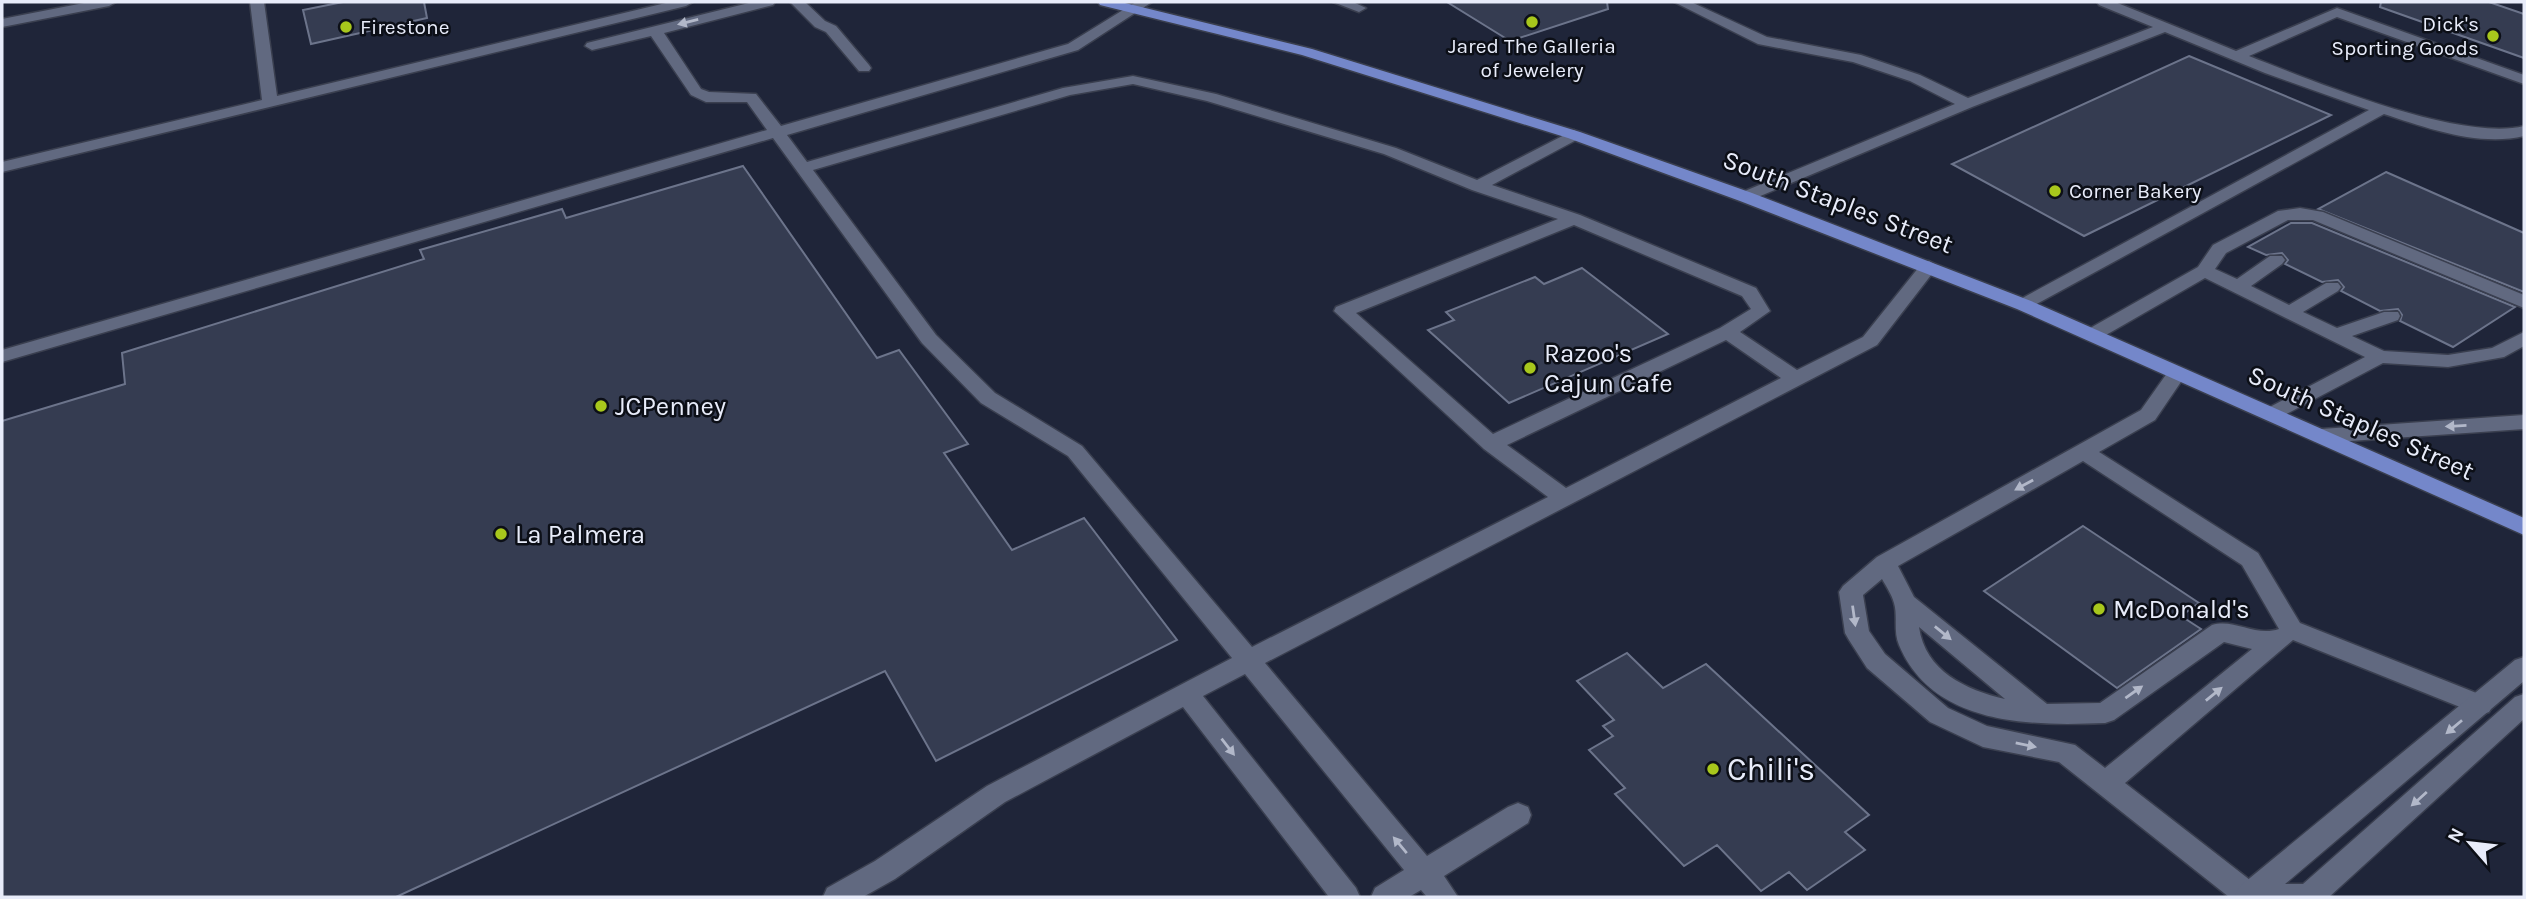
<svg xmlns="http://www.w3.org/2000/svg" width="2526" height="899" font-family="Karla,sans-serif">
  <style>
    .building { fill: #353c51; stroke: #6c748b; stroke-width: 2 }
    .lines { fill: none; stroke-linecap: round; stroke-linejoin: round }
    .lane-casing { stroke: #3a3f4f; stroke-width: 3 }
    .secondary-casing { stroke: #3a3f4f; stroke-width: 3 }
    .primary-casing { stroke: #3a3f4f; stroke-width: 3 }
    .lane { fill: #616980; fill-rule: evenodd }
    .secondary { fill: #616980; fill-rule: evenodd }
    .primary { fill: #7487ca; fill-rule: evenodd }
    .oneway { fill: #b2b8c9 }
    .poi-dot { fill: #a8c71c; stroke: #0c0f17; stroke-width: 2.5 }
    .labels { text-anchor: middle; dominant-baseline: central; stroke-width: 5; stroke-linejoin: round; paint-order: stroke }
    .far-poi-label { font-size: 21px; fill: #e8ecfa; stroke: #0c0f17; text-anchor: start }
    .street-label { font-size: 26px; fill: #e8ecfa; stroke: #0c0f17 }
    .poi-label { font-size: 26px; fill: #e8ecfa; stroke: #0c0f17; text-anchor: start }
    .near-poi-label { font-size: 32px; fill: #e8ecfa; stroke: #0c0f17; text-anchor: start }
  </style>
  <rect width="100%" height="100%" fill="#1f2539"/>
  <path class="building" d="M 343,2 L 424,2 L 427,18 L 311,44 L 303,10 Z
    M 1447,2 L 1607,2 L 1608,9 L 1510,41 Z
    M 2381,2 L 2489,2 L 2524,14 L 2524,58 L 2380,7 Z
    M 2189,56 L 2331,115 L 2084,236 L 1952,164 Z
    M 743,166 L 877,358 L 899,350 L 968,444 L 944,453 L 1012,550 L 1084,518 L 1177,640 L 936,761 L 885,671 L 396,897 L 2,897 L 2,421 L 125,384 L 122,353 L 424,259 L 420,250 L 562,209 L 566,218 Z
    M 2386,172 L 2524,233 L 2524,292 L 2318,209 Z
    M 2291,223 L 2312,223 L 2515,307 L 2453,347 L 2400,321 L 2402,315 L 2398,309 L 2380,311 L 2341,291 L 2344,287 L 2338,280 L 2322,282 L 2285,264 L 2288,260 L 2282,253 L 2266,255 L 2248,247 Z
    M 1582,268 L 1668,334 L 1509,403 L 1428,330 L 1454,320 L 1446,312 L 1535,277 L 1544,284 Z
    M 2083,526 L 2199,603 L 2181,616 L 2201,629 L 2117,688 L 1984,591 Z
    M 1627,653 L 1663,688 L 1706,664 L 1869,815 L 1845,832 L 1865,850 L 1807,890 L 1789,872 L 1761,891 L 1717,845 L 1684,866 L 1615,794 L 1625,788 L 1589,750 L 1613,736 L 1603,726 L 1614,720 L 1577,681 Z"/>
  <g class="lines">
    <g class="lane-casing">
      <path id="lane" d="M 250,2 L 264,2 L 277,96 L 670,2 L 693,2 L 686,6 L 2,172 L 2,162 L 262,100 Z
        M 753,2 L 775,2 L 773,5 L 664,33 L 701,89 L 709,92 L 756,94 L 781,126 L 1068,44 L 1136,2 L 1152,2 L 1078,50 L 787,135 L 807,162 L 1063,88 L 1133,76 L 1216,94 L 1396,148 L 1477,180 L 1574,130 L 1582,135 L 1580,138 L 1492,185 L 1580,215 L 1756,288 L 1770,311 L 1740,332 L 1797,370 L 1863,337 L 1923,262 L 1929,261 L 1938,266 L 1877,345 L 1265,663 L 1427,856 L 1508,807 L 1518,803 L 1528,807 L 1531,815 L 1528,823 L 1444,876 L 1458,897 L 1427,897 L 1421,890 L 1409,897 L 1371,897 L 1375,888 L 1404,870 L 1245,674 L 1203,696 L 1356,888 L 1360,897 L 1329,897 L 1183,707 L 1005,802 L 895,879 L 863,897 L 823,897 L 827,888 L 875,861 L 987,786 L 1232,658 L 1068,456 L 981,403 L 922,343 L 773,138 L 2,362 L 2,350 L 767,130 L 747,102 L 706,102 L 691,95 L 651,36 L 592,50 L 585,46 L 587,43 ZM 1133,84 L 1207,101 L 1384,154 L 1472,190 L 1558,219 L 1336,307 L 1334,311 L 1484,449 L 1548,497 L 1252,647 L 1082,446 L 995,393 L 936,335 L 813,170 L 1070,95 ZM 1574,225 L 1742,296 L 1751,309 L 1720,328 L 1493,434 L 1356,313 ZM 1726,340 L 1781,378 L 1566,488 L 1507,445 Z
        M 790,2 L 805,2 L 825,21 L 836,26 L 869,65 L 871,68 L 869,71 L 859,71 L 826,32 L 815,27 Z
        M 1333,2 L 1353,2 L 1366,8 L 1359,12 Z
        M 1674,2 L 1691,2 L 1767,37 L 1861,55 L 1920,75 L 1968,98 L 2153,27 L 2099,5 L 2097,2 L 2115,2 L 2236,51 L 2337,8 L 2524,75 L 2524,84 L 2337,17 L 2249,56 C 2313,81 2459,142 2524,126 L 2524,136 C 2480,147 2426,128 2384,114 L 2024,311 L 2015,305 L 2017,301 L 2369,110 L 2265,73 L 2165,32 L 1972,107 L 1746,202 L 1738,197 L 1740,193 L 1955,104 L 1910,81 L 1853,62 L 1758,44 Z
        M 2300,208 L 2323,212 L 2524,295 L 2524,308 L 2313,220 L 2288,220 L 2226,253 L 2215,269 L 2237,279 L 2270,256 L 2282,256 L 2285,260 L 2282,264 L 2251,286 L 2289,305 L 2326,283 L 2338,283 L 2341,287 L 2338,291 L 2303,312 L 2337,328 L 2384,312 L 2398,312 L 2400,316 L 2398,320 L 2352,336 L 2384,351 L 2448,355 L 2492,348 L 2524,332 L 2524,346 L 2504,357 L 2448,367 L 2383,363 L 2273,421 L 2266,419 L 2263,414 L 2266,409 L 2365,357 L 2205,278 L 2099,339 L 2092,341 L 2082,335 L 2085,331 L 2198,267 L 2213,245 L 2278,211 Z
        M 2177,367 L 2184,369 L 2187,373 L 2155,420 L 2099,452 L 2258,553 L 2300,623 L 2489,698 L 2493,705 L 2489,712 L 2480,715 L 2293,640 L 2125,783 L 2259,887 L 2263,897 L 2229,897 L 2059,762 L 1983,747 L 1930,722 L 1867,668 L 1849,640 L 1845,633 L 1839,592 L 1843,586 L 1877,557 L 2141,410 L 2170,369 ZM 2083,461 L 2242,565 L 2279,629 C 2255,637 2234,618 2212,625 L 2100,703 L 2047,704 L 1914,597 L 1898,566 ZM 1882,579 C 1886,586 1892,595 1894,603 C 1898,616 1893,631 1899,645 C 1933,726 2031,726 2105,723 L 2114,720 L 2224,642 L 2252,649 L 2105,768 L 2075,745 L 1987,726 L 1948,708 L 1885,654 L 1869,631 L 1863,595 ZM 1919,627 L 2005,699 C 1966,690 1925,671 1919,627 Z"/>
    </g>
    <g class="secondary-casing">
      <path id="secondary" d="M 89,2 L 116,2 L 109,6 L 2,27 L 2,19 Z
        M 2524,415 L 2524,429 L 2321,443 L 2314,441 L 2311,436 L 2314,431 L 2321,429 Z
        M 2524,657 L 2524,681 L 2285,884 L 2303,884 L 2515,697 L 2524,694 L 2524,719 L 2329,897 L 2234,897 L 2239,887 L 2515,660 Z"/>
    </g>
    <g class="primary-casing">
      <path id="primary" d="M 1098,2 L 1121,2 L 1312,49 L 1580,132 L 1752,193 L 2031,301 L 2524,518 L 2524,535 L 2017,309 L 1740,201 L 1568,138 L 1302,55 L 1100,5 Z"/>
    </g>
    <use href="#lane" class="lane"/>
    <use href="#secondary" class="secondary"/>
    <use href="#primary" class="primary"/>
  </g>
  <defs><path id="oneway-solid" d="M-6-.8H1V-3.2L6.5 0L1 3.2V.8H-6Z" transform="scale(1.75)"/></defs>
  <g class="oneway">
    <use href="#oneway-solid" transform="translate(688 22) rotate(166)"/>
    <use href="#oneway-solid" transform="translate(2456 426) rotate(177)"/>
    <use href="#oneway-solid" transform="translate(2024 485) rotate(151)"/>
    <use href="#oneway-solid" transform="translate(1854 616) rotate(82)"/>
    <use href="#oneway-solid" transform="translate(1943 633) rotate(39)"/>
    <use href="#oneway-solid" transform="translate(2134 692) rotate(-35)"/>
    <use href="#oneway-solid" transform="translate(2214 694) rotate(-39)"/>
    <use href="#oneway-solid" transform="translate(2454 727) rotate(140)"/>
    <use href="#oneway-solid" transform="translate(2026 745) rotate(11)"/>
    <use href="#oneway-solid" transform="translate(1228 747) rotate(52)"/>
    <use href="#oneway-solid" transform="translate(2419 799) rotate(138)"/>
    <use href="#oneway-solid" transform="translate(1400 845) rotate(-130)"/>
  </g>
  <g class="poi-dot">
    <circle cx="1532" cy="22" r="7"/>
    <circle cx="346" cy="27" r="7"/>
    <circle cx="2493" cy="36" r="7"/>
    <circle cx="2055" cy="191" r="7"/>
    <circle cx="1530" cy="368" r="7"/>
    <circle cx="601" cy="406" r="7"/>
    <circle cx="501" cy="534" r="7"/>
    <circle cx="2099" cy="609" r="7"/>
    <circle cx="1713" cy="769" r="7"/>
  </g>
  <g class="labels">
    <g class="far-poi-label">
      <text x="2479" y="24" text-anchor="end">Dick's<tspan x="2479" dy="24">Sporting Goods</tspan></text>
      <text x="360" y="27">Firestone</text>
      <text x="1532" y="46" text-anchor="middle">Jared The Galleria<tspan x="1532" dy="24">of Jewelery</tspan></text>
      <text x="2069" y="191">Corner Bakery</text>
    </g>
    <g class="street-label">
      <text transform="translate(1838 202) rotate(21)">South Staples Street</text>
      <text transform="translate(2361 423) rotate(24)">South Staples Street</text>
    </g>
    <g class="poi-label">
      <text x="1544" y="353">Razoo's<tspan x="1544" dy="30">Cajun Cafe</tspan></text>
      <text x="615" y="406">JCPenney</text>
      <text x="515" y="534">La Palmera</text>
      <text x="2113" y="609">McDonald's</text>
    </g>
    <g class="near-poi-label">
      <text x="1727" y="769">Chili's</text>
    </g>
  </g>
  <rect width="2526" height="899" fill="none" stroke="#e8ecfa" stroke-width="7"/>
  <g transform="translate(2470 843) rotate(298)" stroke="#0c0f17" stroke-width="5" paint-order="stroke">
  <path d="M0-5L12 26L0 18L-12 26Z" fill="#e8ecfa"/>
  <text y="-10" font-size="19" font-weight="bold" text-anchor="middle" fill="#e8ecfa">N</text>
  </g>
</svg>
